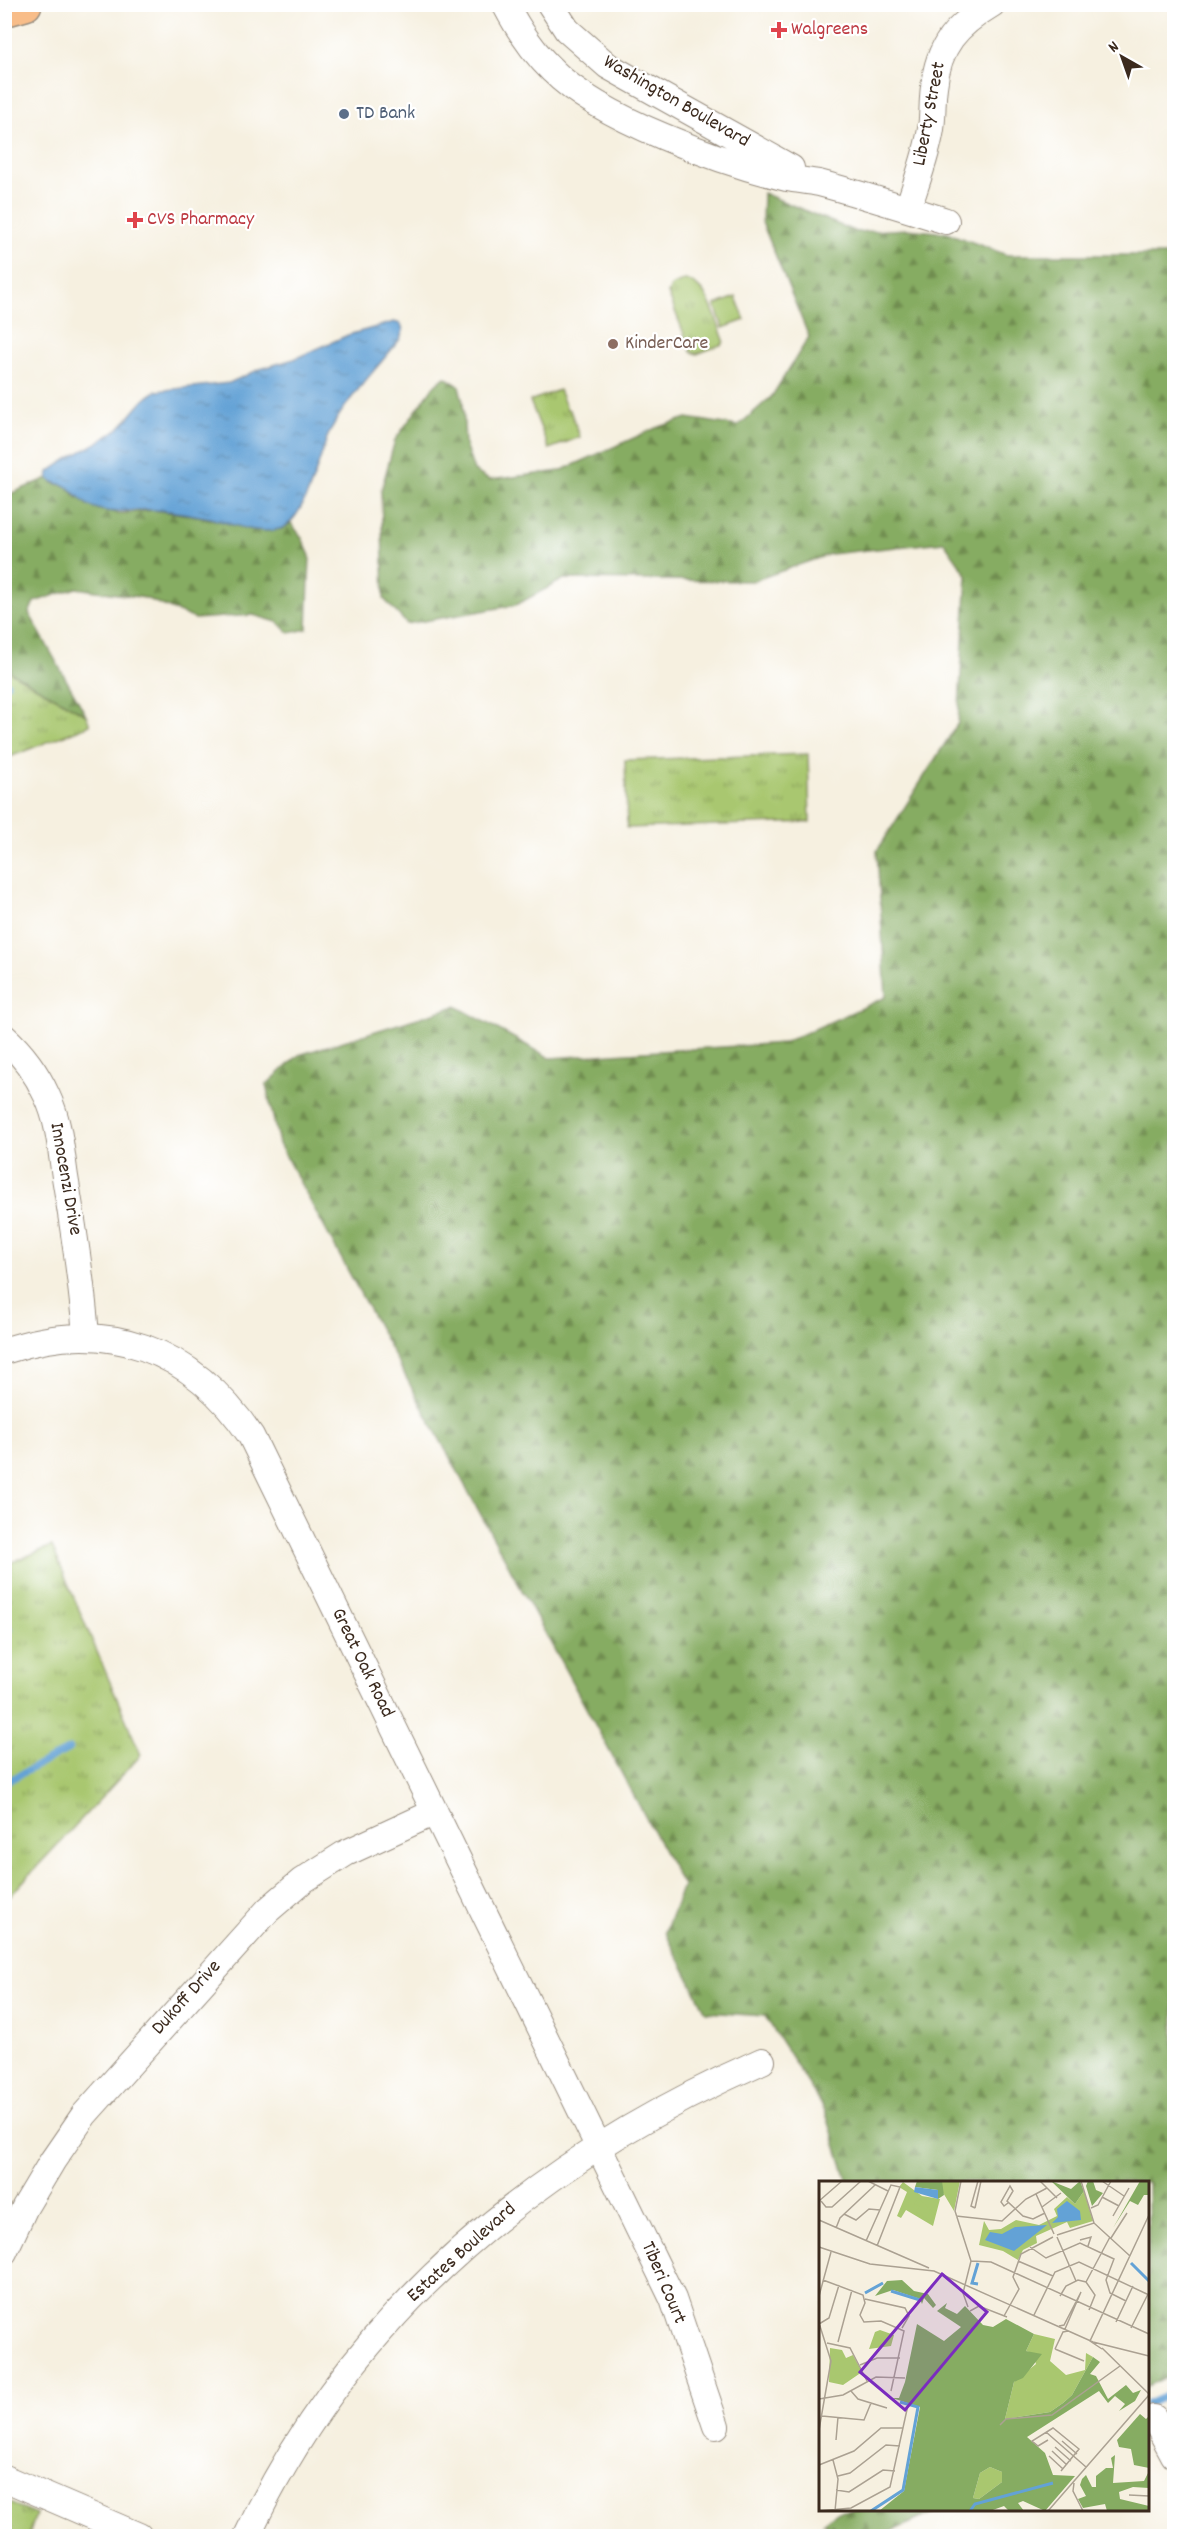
<svg xmlns="http://www.w3.org/2000/svg" width="1179" height="2541" font-family="Dekko,sans-serif">
  <style>
    .grass { fill: url(#grass-tufts); stroke: #727846; stroke-width: 1.5 }
    .forest { fill: url(#forest-firs); stroke: #606b40; stroke-width: 1.5 }
    .pitch { fill: #a9c76f; stroke: #727846; stroke-width: 1.5 }
    .water { fill: url(#water-ripples); stroke: #4f667a; stroke-width: 1.5 }
    .lines { fill: none; stroke-linecap: round; stroke-linejoin: round }
    .stream { stroke: #63a2d6; stroke-width: 7 }
    .minor-casing { stroke: #988d7f; stroke-width: 28 }
    .primary-casing { stroke: #988d7f; stroke-width: 36 }
    .minor { stroke: #fff; stroke-width: 26 }
    .primary { stroke: #f8bd89; stroke-width: 33 }
    .health-dot { fill: #e0444e; stroke: #fff; stroke-width: 2 }
    .service-dot { fill: #5c6f8a; stroke: #fff; stroke-width: 2 }
    .education-dot { fill: #8d6e63; stroke: #fff; stroke-width: 2 }
    .labels { text-anchor: middle; dominant-baseline: central; stroke-width: 4.5; stroke-linejoin: round; paint-order: stroke }
    .health-label { font-size: 20px; fill: #be3a42; stroke: #fff; text-anchor: start }
    .street-label { font-size: 20px; fill: #3b2a1e; stroke: #fff }
    .service-label { font-size: 20px; fill: #4e5e75; stroke: #fff; text-anchor: start }
    .education-label { font-size: 20px; fill: #785e54; stroke: #fff; text-anchor: start }
    .inset-river { fill: none; stroke: #63a2d6; stroke-width: 3 }
    .inset-road { fill: none; stroke: #aba192; stroke-width: 1.5 }
    .view { fill: #7b2cbf; fill-opacity: 0.15; stroke: #7b2cbf; stroke-width: 3 }
    .inset-edge { fill: none; stroke: #3b2a1e; stroke-width: 3 }
  </style>
  <defs>
    <pattern id="grass-tufts" width="24" height="20" patternUnits="userSpaceOnUse" patternTransform="scale(1.5)"><rect width="24" height="20" fill="#a9c76f"/><path d="M3 7l-1-3M5 7V3M7 7l1-3M15 17l-1-3M17 17v-4M19 17l1-3" fill="none" stroke="#8ba25b"/></pattern>
    <pattern id="forest-firs" width="22" height="20" patternUnits="userSpaceOnUse" patternTransform="scale(1.5)"><rect width="22" height="20" fill="#86ac62"/><path d="M5 1l3.5 6h-7zM16 11l3.5 6h-7z" fill="#6f8c50"/></pattern>
    <pattern id="water-ripples" width="26" height="14" patternUnits="userSpaceOnUse" patternTransform="scale(1.5)"><rect width="26" height="14" fill="#63a2d6"/><path d="M2 4q2-2 4 0t4 0M15 11q2-2 4 0t4 0" fill="none" stroke="#5384ad"/></pattern>
  </defs>
  <rect width="100%" height="100%" fill="#fff"/>
  <filter id="ink" filterUnits="userSpaceOnUse"><feTurbulence type="fractalNoise" baseFrequency=".0167" numOctaves="2"/><feDisplacementMap in="SourceGraphic" scale="12" xChannelSelector="R" yChannelSelector="G"/><feConvolveMatrix kernelMatrix="1 2 1 2 8 2 1 2 1" color-interpolation-filters="sRGB"/></filter>
  <filter id="wash" filterUnits="userSpaceOnUse"><feTurbulence type="fractalNoise" baseFrequency=".008" numOctaves="4" result="noise"/><feDisplacementMap in="SourceGraphic" scale="24" xChannelSelector="R" yChannelSelector="G"/><feGaussianBlur stdDeviation="1.35" result="paint"/><feColorMatrix in="noise" values="0 0 0 0 0 0 0 0 0 0 0 0 0 0 0 0 0 1.4 0 .05"/><feComposite in="paint" operator="in"/></filter>
  <g filter="url(#wash)">
    <rect width="100%" height="100%" fill="#f6f0e0"/>
    <path class="grass" d="M 685,280 C 709,285 716,320 724,340 L 723,344 L 697,354 L 691,352 L 668,293 L 671,286 Z
      M 559,390 L 567,409 L 570,410 L 580,437 L 549,449 L 530,401 Z
      M 5,669 L 86,715 L 90,725 L 5,759 Z
      M 808,754 L 810,822 L 627,828 L 625,760 Z
      M 52,1546 L 141,1755 L 5,1901 L 5,1565 Z
      M 4,2501 L 36,2514 L 29,2536 L 5,2536 Z"/>
    <path class="forest" d="M 763,193 L 856,232 L 907,229 L 948,233 L 1007,255 L 1174,255 L 1174,2373 L 1148,2386 L 1148,2182 L 848,2182 L 825,2110 L 765,2016 L 706,2012 L 665,1932 L 683,1886 L 279,1144 L 266,1085 L 299,1055 L 456,1006 L 550,1058 L 783,1043 L 886,997 L 877,851 L 958,723 L 967,575 L 944,542 L 830,554 L 753,581 L 564,579 L 516,605 L 407,624 L 384,599 L 381,491 L 395,440 L 433,387 L 445,377 L 459,386 L 463,402 L 465,444 L 474,471 L 489,480 L 560,471 L 656,428 L 687,418 L 738,426 L 772,396 L 809,337 L 762,222 Z
      M 48,478 L 53,483 L 68,486 L 76,497 L 118,514 L 153,510 L 205,517 L 249,529 L 282,529 L 291,523 L 302,538 L 310,556 L 307,629 L 290,633 L 277,622 L 253,615 L 195,619 L 145,598 L 76,588 L 34,602 L 29,613 L 86,715 L 5,669 L 5,496 Z
      M 840,2510 L 940,2510 L 881,2536 L 850,2536 L 822,2523 Z"/>
    <path class="pitch" d="M 736,297 L 745,320 L 723,328 L 715,305 Z"/>
    <path class="water" d="M 394,322 L 401,324 L 403,330 L 400,339 C 377,369 341,404 327,438 C 319,460 304,522 280,529 C 256,536 228,522 205,517 C 189,514 171,511 155,510 C 130,508 114,518 88,505 C 80,500 75,492 68,487 C 61,482 54,486 48,478 L 49,472 C 71,454 99,445 120,427 C 133,415 140,400 156,391 L 229,383 L 260,369 L 294,359 L 348,335 Z"/>
    <g class="lines">
      <path class="stream" d="M 4,685 L 7,684
        M 4,1632 L 9,1629
        M 4,1783 L 69,1749
        M 1148,2404 L 1174,2392"/>
    </g>
  </g>
  <g filter="url(#ink)">
    <g class="lines">
      <g class="minor-casing">
        <path id="minor" d="M 505,4 C 518,29 533,52 553,71 C 599,118 723,163 787,178 C 798,180 808,181 819,183 C 861,194 904,208 946,221
          M 550,4 L 567,30 L 608,66 L 791,168
          M 908,209 C 916,183 927,155 931,129 C 933,115 932,101 934,87 C 938,45 957,25 992,4
          M 4,1037 C 23,1054 37,1074 47,1096 C 59,1121 61,1150 65,1177 C 74,1230 82,1283 86,1336
          M 4,1351 C 106,1316 192,1348 251,1436 L 673,2299 L 716,2426
          M 4,2252 L 25,2207 L 53,2160 L 84,2115 L 268,1910 L 302,1881 L 346,1853 L 435,1812
          M 1154,2418 L 1174,2455
          M 4,2478 L 139,2536
          M 247,2536 C 353,2310 537,2160 762,2061"/>
      </g>
      <g class="primary-casing">
        <path id="primary" d="M 4,10 L 25,4"/>
      </g>
      <use href="#minor" class="minor"/>
      <use href="#primary" class="primary"/>
    </g>
  </g>
  <g class="health-dot">
    <path d="M776 21h6v6h6v6h-6v6h-6v-6h-6v-6h6z"/>
    <path d="M132 211h6v6h6v6h-6v6h-6v-6h-6v-6h6z"/>
  </g>
  <circle class="service-dot" cx="344" cy="114" r="6"/>
  <circle class="education-dot" cx="613" cy="344" r="6"/>
  <g class="labels">
    <g class="health-label">
      <text x="791" y="30">Walgreens</text>
      <text x="147" y="220">CVS Pharmacy</text>
    </g>
    <g class="street-label">
      <text transform="translate(676 102) rotate(30)">Washington Boulevard</text>
      <text transform="translate(930 114) rotate(-79)">Liberty Street</text>
      <text transform="translate(65 1179) rotate(80)">Innocenzi Drive</text>
      <text transform="translate(362 1663) rotate(64)">Great Oak Road</text>
      <text transform="translate(187 1998) rotate(-48)">Dukoff Drive</text>
      <text transform="translate(462 2253) rotate(-42)">Estates Boulevard</text>
      <text transform="translate(663 2283) rotate(67)">Tiberi Court</text>
    </g>
    <g class="service-label">
      <text x="356" y="114">TD Bank</text>
    </g>
    <g class="education-label">
      <text x="625" y="344">KinderCare</text>
    </g>
  </g>
  <g transform="translate(819 2181)">
    <rect width="330" height="330" fill="#f6f0e0"/>
    <path d="M 123,0 L 141,0 L 135,30 L 123,10 ZM 84,1 L 103,15 L 121,18 L 114,45 L 87,29 L 82,37 L 78,35 L 88,11 L 80,6 ZM 265,10 L 274,40 L 251,47 L 248,41 L 217,55 L 218,62 L 204,69 L 199,79 L 184,70 L 160,64 L 165,40 L 170,49 L 182,48 L 197,39 L 220,44 L 238,35 L 235,28 L 248,16 L 256,23 ZM 61,149 L 75,154 L 72,165 L 50,168 L 56,151 ZM 215,153 L 236,158 L 231,180 L 247,194 L 266,189 L 267,172 L 274,176 L 253,214 L 244,222 L 231,231 L 186,238 L 195,201 L 217,183 L 213,172 L 207,170 ZM 11,167 L 23,169 L 27,177 L 34,174 L 43,191 L 24,204 L 10,201 ZM 171,286 L 183,291 L 183,301 L 160,318 L 154,317 L 161,292 Z" fill="#a9c76f"/>
    <path d="M 98,0 L 123,0 L 125,14 L 119,18 L 119,9 L 96,6 ZM 232,0 L 252,8 L 261,0 L 265,10 L 256,23 ZM 269,0 L 274,0 L 277,9 L 284,12 L 273,25 L 267,5 ZM 321,0 L 330,0 L 330,14 L 325,14 L 319,24 L 311,20 L 294,47 ZM 83,99 L 95,110 L 109,113 L 117,124 L 114,127 L 105,117 L 103,123 L 101,118 L 74,109 L 56,115 L 68,100 ZM 128,122 L 126,127 L 138,133 L 146,125 L 164,144 L 174,146 L 187,138 L 215,153 L 207,170 L 223,173 L 204,197 L 195,201 L 186,238 L 231,231 L 244,222 L 253,214 L 274,176 L 281,181 L 271,193 L 277,195 L 289,218 L 307,204 L 314,212 L 322,209 L 316,220 L 300,230 L 306,223 L 296,215 L 289,222 L 280,210 L 208,256 L 226,272 L 234,294 L 256,295 L 226,330 L 204,320 L 199,322 L 205,330 L 190,330 L 185,325 L 171,330 L 60,330 L 85,310 L 101,226 L 73,217 L 80,217 L 86,201 L 98,143 L 125,160 L 142,146 L 118,130 ZM 171,286 L 183,291 L 183,301 L 160,318 L 154,317 L 161,292 ZM 321,233 L 327,238 L 330,235 L 330,287 L 315,284 L 312,268 L 300,266 L 298,259 ZM 296,274 L 294,302 L 325,300 L 330,290 L 330,307 L 314,306 L 300,311 L 301,318 L 330,325 L 330,330 L 288,330 L 286,323 L 264,327 L 259,318 L 267,315 L 261,304 L 263,298 L 267,294 L 273,306 L 277,306 L 277,295 L 287,287 L 294,287 L 292,277 Z" fill="#86ac62" fill-rule="evenodd"/>
    <path d="M 99,17 L 116,33 L 111,40 L 97,31 L 101,25 L 95,23 Z" fill="#a9c76f"/>
    <path d="M 96,6 L 119,9 L 119,18 L 95,11 ZM 248,20 L 261,30 L 262,39 L 233,42 L 239,36 L 238,28 ZM 228,44 L 195,70 L 166,59 L 171,51 L 183,53 L 196,46 Z" fill="#63a2d6"/>
    <path class="inset-river" d="M 159,82 L 153,102 L 159,103M 312,82 L 330,100M 72,110 L 101,119M 46,112 L 64,102M 52,330 L 84,309 L 99,226 L 81,221M 151,330 L 156,323 L 234,302"/>
    <path class="inset-road" d="M 49,0 L 69,10M 142,0 L 136,30 L 152,80 L 144,112 L 149,126M 221,0 L 238,17M 262,0 L 275,42M 283,0 L 305,15M 217,13 L 235,53M 283,16 L 300,25M 0,20 L 23,0M 2,20 L 7,26 L 13,26 L 42,0M 189,22 L 185,25 L 182,21 L 191,5 L 194,10 L 188,20 L 204,35 L 214,38 L 226,32M 223,26 L 242,12M 156,27 L 152,25 L 159,0M 156,27 L 162,0M 272,27 L 279,24 L 292,0M 25,33 L 37,39 L 50,28 L 61,29M 137,35 L 183,40 L 207,18 L 228,7M 294,35 L 310,7M 0,39 L 110,87M 17,47 L 21,37 L 56,4M 238,54 L 275,42 L 311,75M 238,56 L 257,100M 292,57 L 308,32M 261,59 L 272,56 L 269,65M 47,60 L 72,4 L 81,6 L 58,65M 0,66 L 51,83 L 115,90 L 274,161 L 330,175M 211,66 L 227,77 L 261,62 L 295,78 L 287,99 L 291,112 L 307,120M 152,80 L 172,81 L 330,153M 199,80 L 234,95M 4,99 L 44,114 L 46,122 L 41,134 L 45,141 L 62,140 L 85,150 L 72,210M 267,101 L 291,56M 0,115 L 12,71M 241,115 L 247,105 L 259,99 L 267,101 L 276,114 L 270,129M 46,118 L 86,127 L 90,135 L 83,147M 151,130 L 160,125 L 188,136M 215,134 L 236,91 L 260,81 L 330,114M 185,135 L 200,108 L 194,96 L 202,73 L 234,56M 297,141 L 314,105M 0,142 L 12,180 L 0,249M 0,143 L 10,137 L 20,104M 240,145 L 245,144 L 262,111 L 246,148M 312,147 L 329,113M 19,161 L 33,109M 8,162 L 31,167 L 48,200M 283,167 L 330,213M 236,168 L 265,180M 236,168 L 244,151 L 249,150M 283,168 L 271,160 L 330,34M 41,184 L 58,177 L 81,177M 32,210 L 39,218 L 68,227M 0,218 L 24,214 L 57,196 L 86,197M 3,235 L 45,239 L 52,222M 181,244 L 187,238 L 233,234 L 301,185M 227,251 L 267,286M 17,259 L 19,236M 229,259 L 219,265 L 213,260 L 234,247 L 260,268 L 242,290M 243,260 L 258,273M 236,266 L 252,280M 233,270 L 248,284M 230,275 L 244,288M 14,279 L 19,298 L 16,330M 0,284 L 35,270 L 62,247 L 84,247M 19,295 L 31,292 L 67,264 L 81,265M 255,302 L 254,310 L 264,330M 17,309 L 30,311 L 64,289 L 76,290M 310,314 L 330,315M 0,330 L 32,327 L 71,306 L 89,224M 229,330 L 330,214"/>
    <path class="view" d="M 123,93 L 168,131 L 86,229 L 41,191 Z"/>
    <rect width="330" height="330" class="inset-edge"/>
  </g>
  <rect width="1179" height="2541" fill="none" stroke="#fff" stroke-width="24"/>
  <g transform="translate(1122 57) rotate(320)" stroke="#ffffff" stroke-width="4.5" paint-order="stroke">
  <path d="M0-4.5L10 22L0 15L-10 22Z" fill="#3b2a1e"/>
  <text y="-9" font-size="16" font-weight="bold" text-anchor="middle" fill="#3b2a1e">N</text>
  </g>
</svg>
